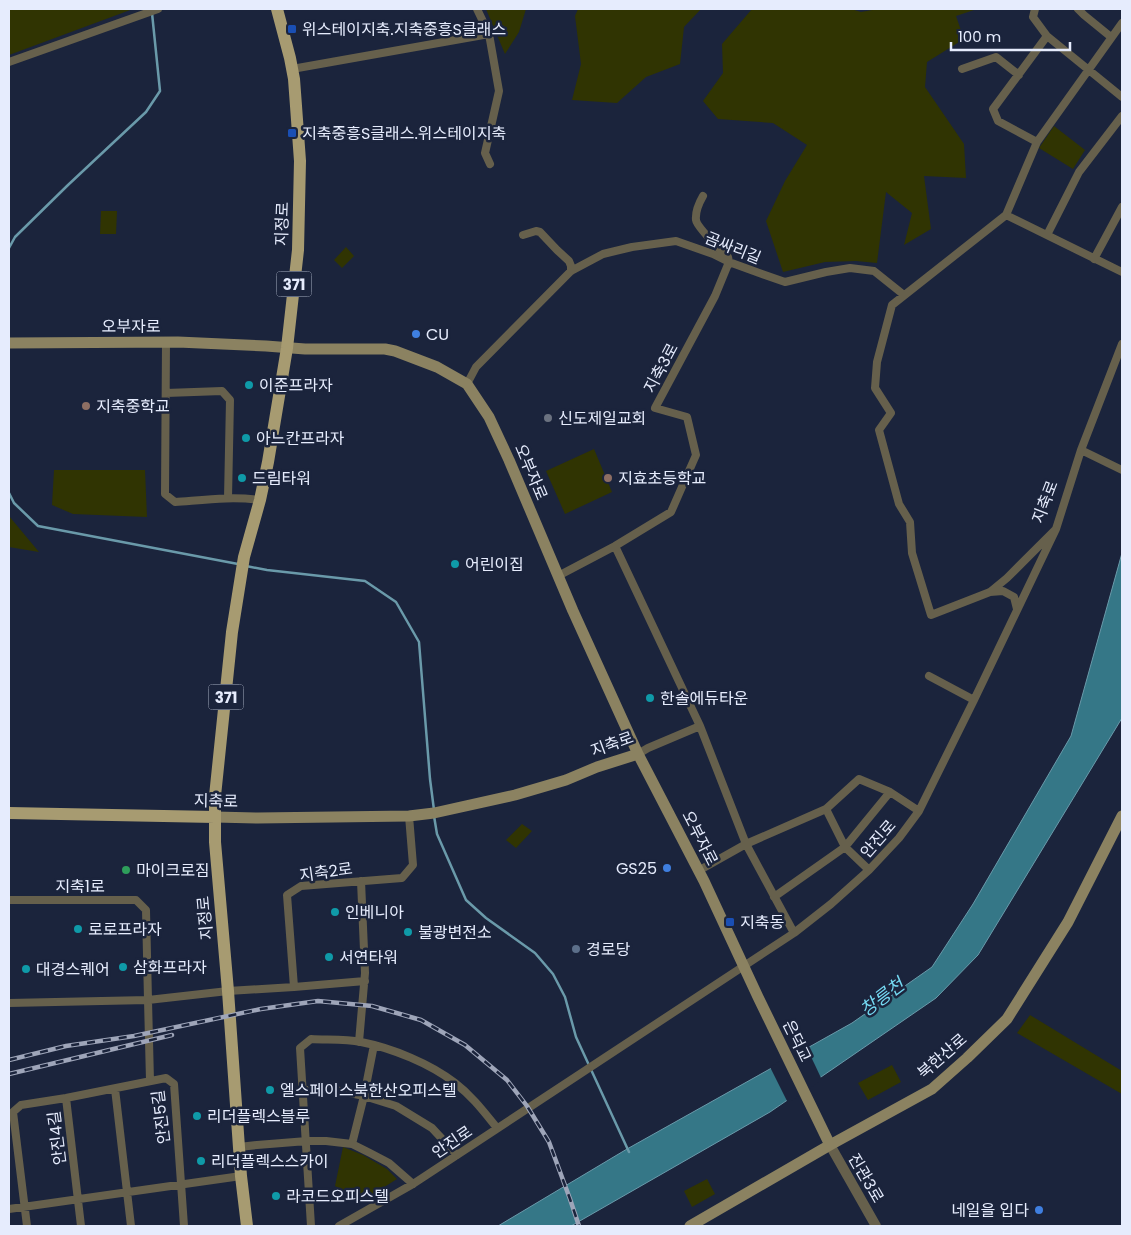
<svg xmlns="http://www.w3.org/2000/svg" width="1131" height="1235" font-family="Poppins,'Noto Sans KR',sans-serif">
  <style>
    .green { fill: #303402 }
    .water { fill: #357787; stroke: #6a9aaa }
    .pier { fill: #1b243c }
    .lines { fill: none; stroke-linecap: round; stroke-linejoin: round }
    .stream { stroke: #6a9aaa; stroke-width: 2.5 }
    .minor { stroke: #66604c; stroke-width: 8 }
    .tertiary { stroke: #66604c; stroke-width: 10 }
    .secondary { stroke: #8b8261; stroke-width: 11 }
    .primary { stroke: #a79b71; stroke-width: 12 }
    .rail-casing { stroke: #9ea5b9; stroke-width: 4.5 }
    .rail { stroke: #1b243c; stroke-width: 2.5; stroke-dasharray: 8; stroke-linecap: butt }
    .transit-dot { fill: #1a4fb4; stroke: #1b243c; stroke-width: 2 }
    .shop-dot { fill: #3f7fe0; stroke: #1b243c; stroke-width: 2 }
    .culture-dot { fill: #0f9aa8; stroke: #1b243c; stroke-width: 2 }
    .education-dot { fill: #8d6e63; stroke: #1b243c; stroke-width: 2 }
    .worship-dot { fill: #6b7280; stroke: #1b243c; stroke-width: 2 }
    .leisure-dot { fill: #2e9e5b; stroke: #1b243c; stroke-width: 2 }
    .service-dot { fill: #5c6f8a; stroke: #1b243c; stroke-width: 2 }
    .labels { text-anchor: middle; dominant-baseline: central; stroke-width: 5; stroke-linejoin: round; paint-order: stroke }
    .shield { fill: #1b243c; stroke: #a9b0c3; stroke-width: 1 }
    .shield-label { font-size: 15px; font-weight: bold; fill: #e6ecfd }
    .poi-label { font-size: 16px; fill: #e6ecfd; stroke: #1b243c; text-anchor: start }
    .street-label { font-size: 16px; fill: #e6ecfd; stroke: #1b243c }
    .water-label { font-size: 18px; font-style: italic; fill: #75daf3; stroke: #1b243c }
  </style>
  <rect width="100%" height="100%" fill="#1b243c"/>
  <path class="green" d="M 9,9 L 133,9 L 9,55 Z
    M 486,9 L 526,9 L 519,32 L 505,54 Z
    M 578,9 L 701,9 L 684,27 L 680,64 L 646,77 L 617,103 L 572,100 L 581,64 L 575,16 Z
    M 752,9 L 851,9 L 861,12 L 878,9 L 977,9 L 956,16 L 964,39 L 927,62 L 925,87 L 964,144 L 966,178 L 924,176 L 931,229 L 904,245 L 912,213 L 886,192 L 877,263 L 856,261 L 825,262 L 783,272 L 766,221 L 785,181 L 807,145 L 773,123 L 718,119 L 703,101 L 723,73 L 722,44 Z
    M 1054,126 L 1085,150 L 1073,169 L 1039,148 Z
    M 101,211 L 117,211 L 116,234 L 100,234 Z
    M 346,247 L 354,256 L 342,268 L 334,260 Z
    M 594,449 L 612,492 L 565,514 L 546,471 Z
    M 54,470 L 145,470 L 147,517 L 73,514 L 52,505 Z
    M 9,516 L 39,552 L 9,547 Z
    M 522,824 L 532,831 L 516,848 L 506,840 Z
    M 1030,1015 L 1122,1071 L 1122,1094 L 1017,1033 Z
    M 892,1065 L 901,1082 L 868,1100 L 858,1083 Z
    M 343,1147 L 363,1155 L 387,1169 L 397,1179 L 362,1201 L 335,1186 Z
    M 707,1179 L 715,1194 L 692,1207 L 684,1191 Z"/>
  <path class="water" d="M 1122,553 L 1122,718 L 978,955 L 936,998 L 770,1112 L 571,1226 L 498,1226 L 627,1149 L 852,1023 L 932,967 L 973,904 L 1071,736 Z"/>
  <path class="pier" d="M 806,1046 L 822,1080 L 788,1103 L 770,1067 Z"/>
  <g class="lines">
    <path class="stream" d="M 9,248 L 15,237 L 68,185 L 146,112 L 160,91 L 152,13
      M 9,493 L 14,503 L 38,526 L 238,564
      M 246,566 L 267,570 L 365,581 L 396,602 L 419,642 L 430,779 L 434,810
      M 434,816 L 437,834 L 466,900 L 486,918 L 535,953 L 553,974 L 565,997 L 576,1037 L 629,1152"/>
    <path class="minor" d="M 477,9 L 489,34 L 499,91 L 485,153 L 490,164
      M 1035,9 L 1033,17 L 1047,36 L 1122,97
      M 1078,9 L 1084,15 L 1111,37
      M 1122,23 L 1037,142 L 1006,215 L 1122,272
      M 9,62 L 158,9
      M 292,69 L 489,34
      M 962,69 L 996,57 L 1019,75
      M 1037,142 L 998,121 L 993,109 L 1047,36
      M 1006,215 L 892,305 L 877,362 L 875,388 L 891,413 L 879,430 L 899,504 L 910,522 L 912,553 L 931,615 L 990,592 L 1007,578 L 1056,529 L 1081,450 L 1122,344
      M 523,235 L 536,231 L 540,232 L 557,250 L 569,261 L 571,266 L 571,271
      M 1047,235 L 1079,172 L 1122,116
      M 1094,259 L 1122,207
      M 166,342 L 165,494 L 175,502 C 203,500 232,496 260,500
      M 467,384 L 476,367 L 571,271 L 603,254 L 632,247 L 676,241 L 713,254 L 729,262 L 762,274 L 785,282 L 826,272 L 850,268 L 874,271 L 904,295
      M 166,393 L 222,391 L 230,400 L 228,498
      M 1081,450 L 1122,470
      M 615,546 L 700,726 L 746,844 L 794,933
      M 558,576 L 615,546 L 671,512 L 696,455 L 687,417 L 655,408 L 715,296 L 729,262 L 728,257 C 721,250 697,228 696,220 C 695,211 699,203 703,196
      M 990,592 L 1003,591 L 1014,597 L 1017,609
      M 929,676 L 974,700
      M 638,754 L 648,748 L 700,726
      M 826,809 L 845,847 L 869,870
      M 698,871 L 746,844 L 826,809 L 859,779 L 890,792 L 919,811
      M 774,897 L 845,847 L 890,792
      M 9,900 L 136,900 L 146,910 L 148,1000 L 9,1003
      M 294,987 L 365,981
      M 359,1042 L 365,973 L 361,881
      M 150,1081 L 148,1000 L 228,991 L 294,987 L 287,895 L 301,886 L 402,878 L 413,865 L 409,816
      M 115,1089 L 131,1226
      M 303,1090 L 335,1090 L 364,1096 L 396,1106 L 432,1128 L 457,1155
      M 66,1098 L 81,1226
      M 352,1144 L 364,1096 L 374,1045
      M 239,1147 L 257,1145 L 307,1141 L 326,1141 L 352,1144 L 370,1153 L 389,1163 L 413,1184
      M 9,1209 L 241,1176
      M 27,1226 L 13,1112 L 21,1105 L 66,1098 L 166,1078 L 174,1084 L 184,1226
      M 311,1226 L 300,1048 L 311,1039 C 327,1040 345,1039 361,1042 C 392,1048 431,1064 455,1083 C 472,1096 484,1112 497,1128
      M 339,1226 L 413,1184 L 794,933 L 831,904 L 869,870 L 899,838 L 919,811 L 974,700 L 1056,529"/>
    <path class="tertiary" d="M 830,1145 L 876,1226"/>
    <path class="secondary" d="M 9,343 L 178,342 L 266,346 L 305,349 L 385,349 L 395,351 L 437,367 L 467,384 L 489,417 L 509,460 L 573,611 L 638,754 L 704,881 L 758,997 L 830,1145
      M 215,817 L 258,818 L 409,816 L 434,813 L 515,795 L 566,780 L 597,767 L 638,754
      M 690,1226 L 830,1145 L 932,1089 L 967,1058 L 1007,1019 L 1068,922 L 1122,816"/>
    <path class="primary" d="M 9,813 L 215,817
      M 247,1226 L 241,1176 L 228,991 L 215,842 L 215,796 L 232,632 L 244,557 L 260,500 L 268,462 L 287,348 L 298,250 L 300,161 L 296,106 L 294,79 L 290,58 L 277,9"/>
    <g class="rail-casing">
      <path id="rail" d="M 9,1060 L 66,1046 L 134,1036 L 261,1009 L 318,1001 L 372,1006 L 421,1020 L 465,1045 L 507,1080 L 527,1106 L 549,1142 L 570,1199 L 579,1226
        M 9,1074 L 172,1035"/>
    </g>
    <use href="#rail" class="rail"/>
  </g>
  <g class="transit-dot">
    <rect x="287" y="24" width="10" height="10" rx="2.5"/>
    <rect x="287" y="128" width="10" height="10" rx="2.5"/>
    <rect x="725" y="917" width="10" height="10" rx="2.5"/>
  </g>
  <g class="shop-dot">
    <circle cx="416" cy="334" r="5"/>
    <circle cx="667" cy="868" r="5"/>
    <circle cx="1039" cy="1210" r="5"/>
  </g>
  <g class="culture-dot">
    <circle cx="249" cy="385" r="5"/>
    <circle cx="246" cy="438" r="5"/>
    <circle cx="242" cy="478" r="5"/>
    <circle cx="455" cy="564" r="5"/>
    <circle cx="650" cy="698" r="5"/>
    <circle cx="335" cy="912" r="5"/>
    <circle cx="78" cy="929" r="5"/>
    <circle cx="408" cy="932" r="5"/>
    <circle cx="329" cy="957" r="5"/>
    <circle cx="123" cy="967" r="5"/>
    <circle cx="26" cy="969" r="5"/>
    <circle cx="270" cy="1090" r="5"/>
    <circle cx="197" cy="1116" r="5"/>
    <circle cx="201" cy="1161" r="5"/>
    <circle cx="276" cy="1196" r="5"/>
  </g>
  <g class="education-dot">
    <circle cx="86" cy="406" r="5"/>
    <circle cx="608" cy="478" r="5"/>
  </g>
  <circle class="worship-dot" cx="548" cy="418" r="5"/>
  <circle class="leisure-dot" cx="126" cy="870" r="5"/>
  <circle class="service-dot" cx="576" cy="949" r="5"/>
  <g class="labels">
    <g class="shield">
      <rect x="276.5" y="271.5" width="35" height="25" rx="4"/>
      <rect x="208.5" y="684.5" width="35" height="25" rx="4"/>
    </g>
    <g class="shield-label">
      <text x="294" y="284">371</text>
      <text x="226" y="697">371</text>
    </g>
    <g class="poi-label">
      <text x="302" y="29">위스테이지축.지축중흥S클래스</text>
      <text x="302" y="133">지축중흥S클래스.위스테이지축</text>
      <text x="426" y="334">CU</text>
      <text x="259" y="385">이준프라자</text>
      <text x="96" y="406">지축중학교</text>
      <text x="558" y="418">신도제일교회</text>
      <text x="256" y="438">아느칸프라자</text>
      <text x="252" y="478">드림타워</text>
      <text x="618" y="478">지효초등학교</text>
      <text x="465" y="564">어린이집</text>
      <text x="660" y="698">한솔에듀타운</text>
      <text x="657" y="868" text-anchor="end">GS25</text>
      <text x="136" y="870">마이크로짐</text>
      <text x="345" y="912">인베니아</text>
      <text x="740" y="922">지축동</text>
      <text x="88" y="929">로로프라자</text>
      <text x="418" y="932">불광변전소</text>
      <text x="586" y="949">경로당</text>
      <text x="339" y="957">서연타워</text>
      <text x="133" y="967">삼화프라자</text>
      <text x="36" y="969">대경스퀘어</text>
      <text x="280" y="1090">엘스페이스북한산오피스텔</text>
      <text x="207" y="1116">리더플렉스블루</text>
      <text x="211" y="1161">리더플렉스스카이</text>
      <text x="286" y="1196">라코드오피스텔</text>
      <text x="1029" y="1210" text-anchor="end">네일을 입다</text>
    </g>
    <g class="street-label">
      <text transform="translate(282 224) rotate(-88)">지정로</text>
      <text transform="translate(733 248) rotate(22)">곰싸리길</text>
      <text x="131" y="326">오부자로</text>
      <text transform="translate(661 368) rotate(-62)">지축3로</text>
      <text transform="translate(531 472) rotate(67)">오부자로</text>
      <text transform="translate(1045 502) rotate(-69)">지축로</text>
      <text transform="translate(612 744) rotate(-20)">지축로</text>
      <text transform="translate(216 801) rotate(1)">지축로</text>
      <text transform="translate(700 838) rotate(63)">오부자로</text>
      <text transform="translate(878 839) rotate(-49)">안진로</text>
      <text transform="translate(326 872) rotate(-8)">지축2로</text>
      <text x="80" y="886">지축1로</text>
      <text transform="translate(205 918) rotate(-95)">지정로</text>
      <text transform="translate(797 1041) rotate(64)">은덕교</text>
      <text transform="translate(942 1056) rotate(-41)">북한산로</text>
      <text transform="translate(161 1117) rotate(-97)">안진5길</text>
      <text transform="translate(57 1138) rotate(-97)">안진4길</text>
      <text transform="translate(452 1142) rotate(-34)">안진로</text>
      <text transform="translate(866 1178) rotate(60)">진관3로</text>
    </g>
    <g class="water-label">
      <text transform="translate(882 997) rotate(-37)">창릉천</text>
    </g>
  </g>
  <rect width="1131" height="1235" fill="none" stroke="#e6ecfd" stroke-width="20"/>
  <path d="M951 42v8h119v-8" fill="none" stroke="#e6ecfd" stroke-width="2.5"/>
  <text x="958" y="42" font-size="15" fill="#e6ecfd" stroke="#1b243c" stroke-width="4" paint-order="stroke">100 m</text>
</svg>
